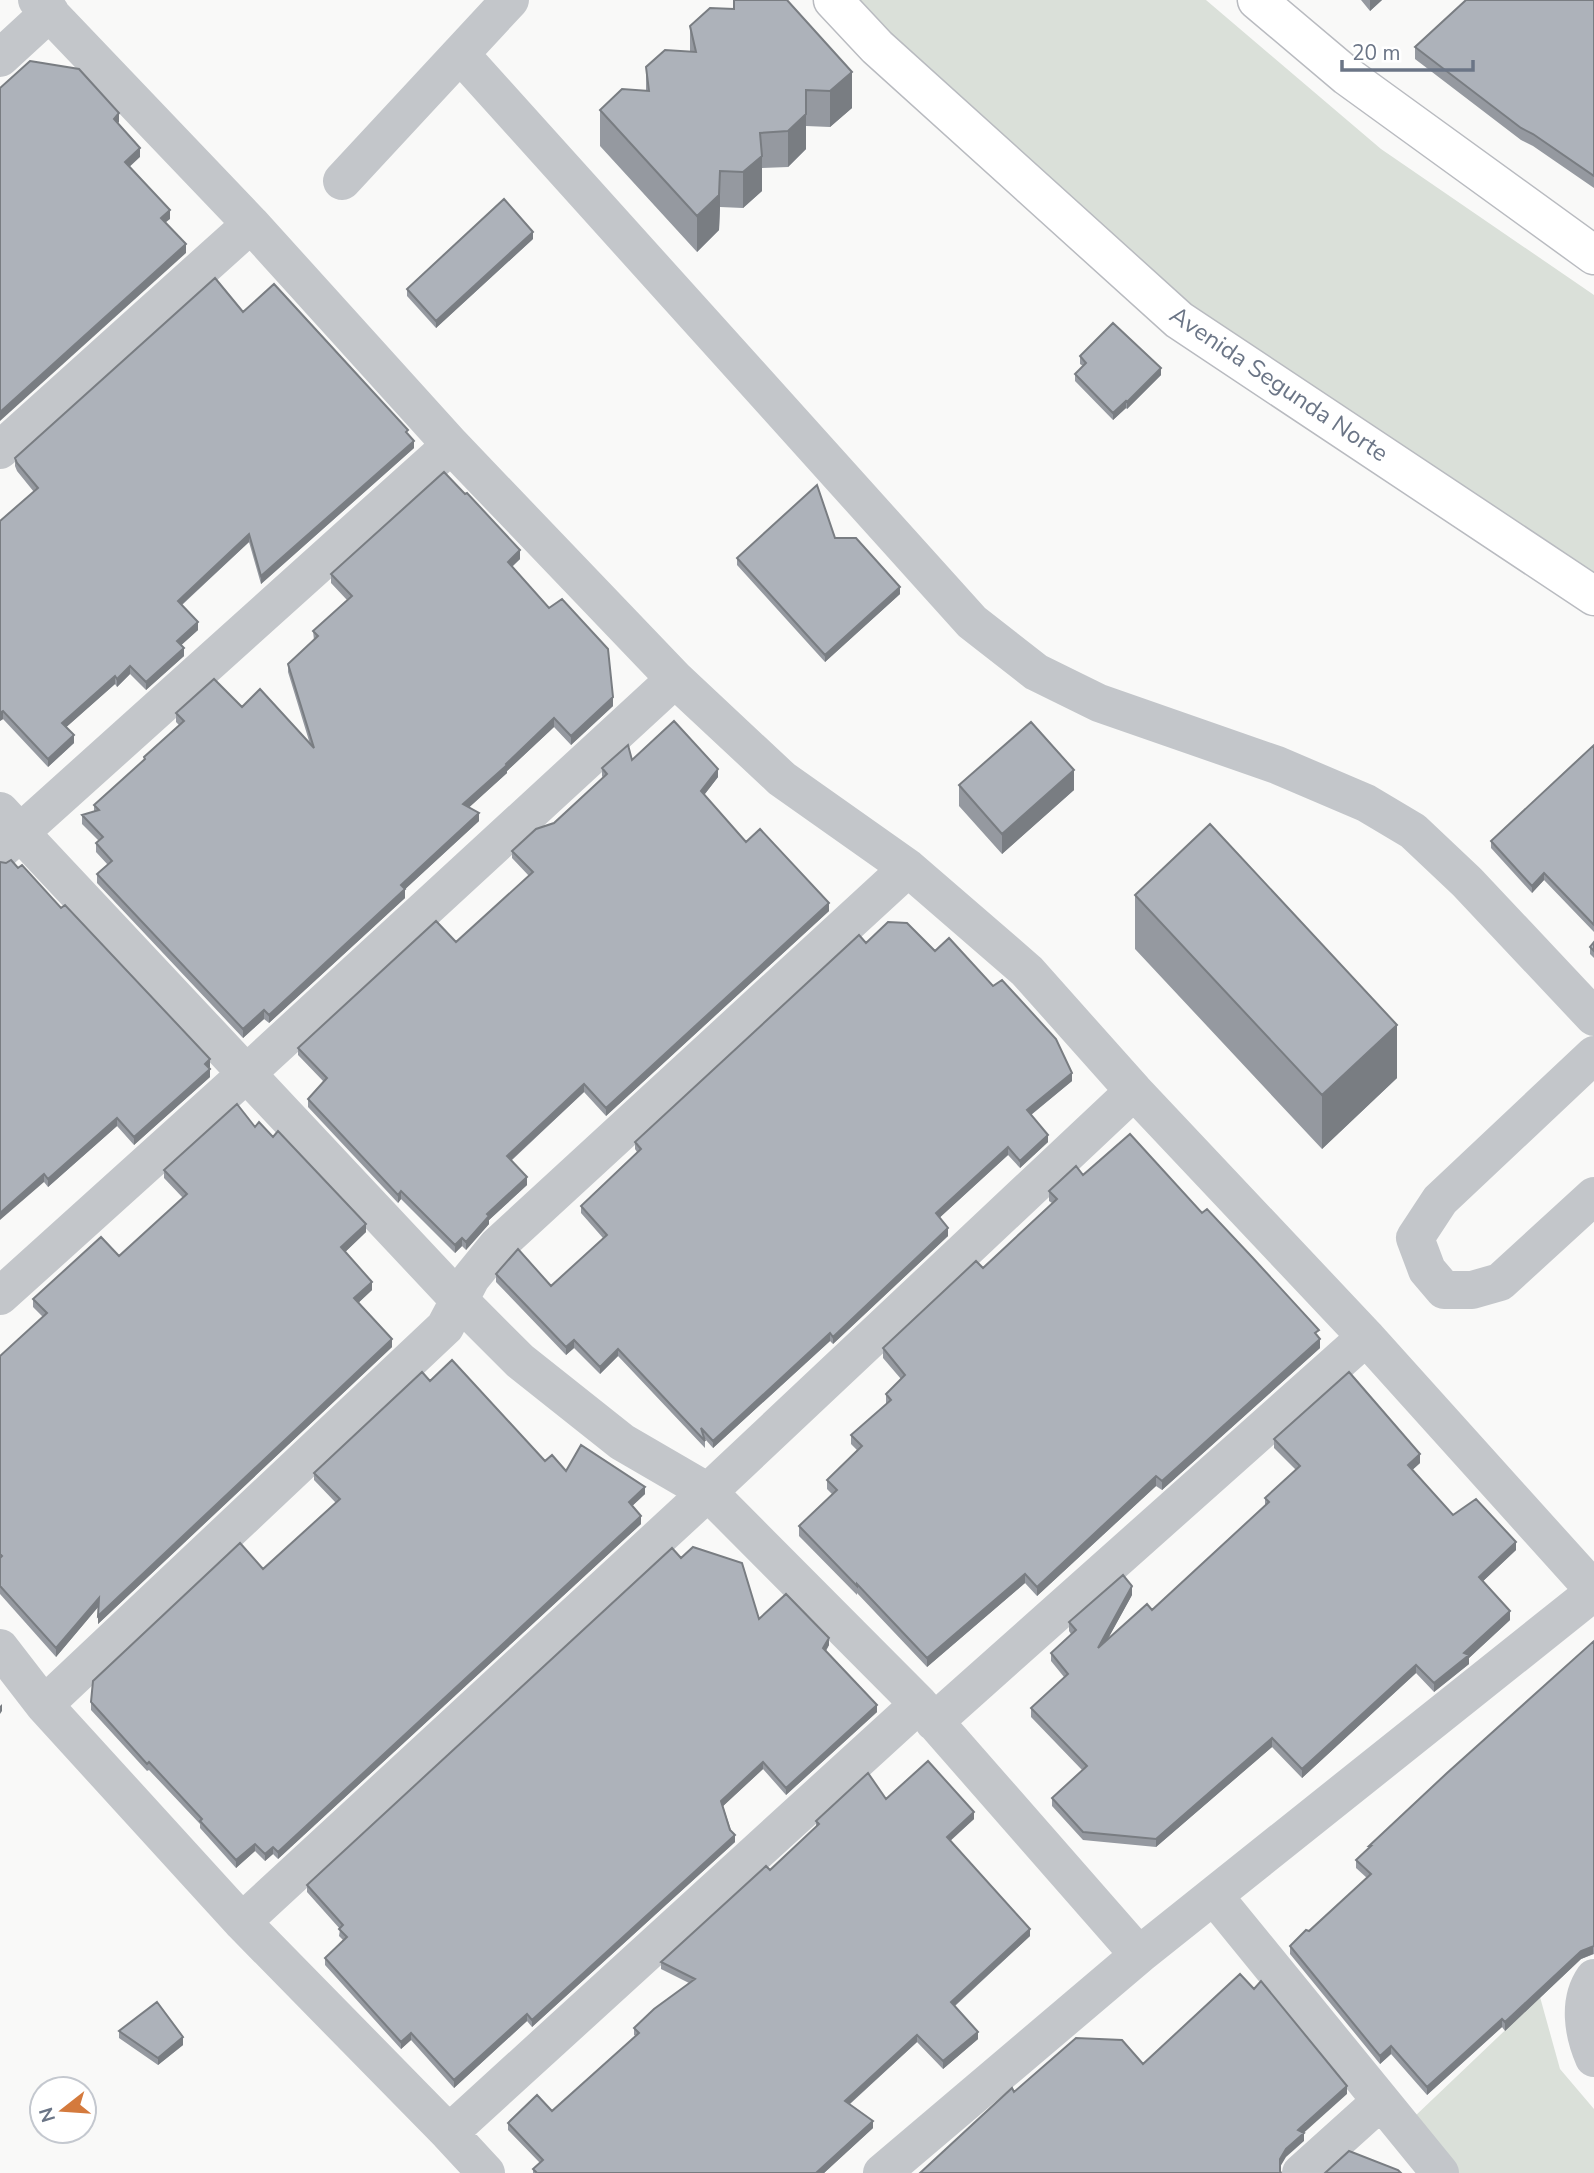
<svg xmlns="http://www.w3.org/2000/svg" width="1594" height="2173" font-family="'Nunito Sans',sans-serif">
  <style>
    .green { fill: #dae0d9 }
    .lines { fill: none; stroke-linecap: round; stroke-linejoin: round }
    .major-casing { stroke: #b9bbc0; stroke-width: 41 }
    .minor { stroke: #c3c6ca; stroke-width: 38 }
    .major { stroke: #fff; stroke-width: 38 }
    .wall { fill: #9599a0 }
    .shaded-wall { fill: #797d82 }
    .building { fill: #adb2ba; stroke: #797d82; stroke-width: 2 }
    .labels { text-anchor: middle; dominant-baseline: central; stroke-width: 7; stroke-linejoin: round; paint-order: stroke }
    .street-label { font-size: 24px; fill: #6b7586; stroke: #fff }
  </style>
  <rect width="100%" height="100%" fill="#f9f9f8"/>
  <path class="green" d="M 854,0 L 1206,0 L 1381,149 L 1594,295 L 1594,580 L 1185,309 Z
    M 1540,1997 L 1560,2069 L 1594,2109 L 1594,2173 L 1454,2173 L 1413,2118 Z"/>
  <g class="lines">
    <g class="major-casing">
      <path id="major" d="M 833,0 L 877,47 L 1179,320 L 1594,596
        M 1257,0 L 1347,76 L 1594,255"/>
    </g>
    <path class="minor" d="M 37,0 L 251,224 L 451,445 L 675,679 L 782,779 L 908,868 L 1027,971 L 1134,1091 L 1366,1337 L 1594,1590
      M 461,55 L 972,622 L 1036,672 L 1099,703 L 1277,765 L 1366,803 L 1413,831 L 1467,882 L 1594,1017
      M 0,58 L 50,12
      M 342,181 L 510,0
      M 0,450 L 251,224
      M 0,811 L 460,1301 L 520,1361 L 622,1442 L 708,1492 L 919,1704 L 1139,1955
      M 2,849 L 451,445
      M 1594,1055 L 1440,1200 L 1415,1238 L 1427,1270 L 1444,1290 L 1472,1290 L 1500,1282 L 1594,1196
      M 0,1296 L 246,1074 L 675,679
      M 0,1648 L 44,1705 L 242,1922 L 449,2133 L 486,2173
      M 44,1705 L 445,1327 L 471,1278 L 497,1246 L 908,868
      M 934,1722 L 1366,1337
      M 1214,1896 L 1440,2173
      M 242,1922 L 708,1492 L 1134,1091
      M 1594,1978 C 1578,2001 1583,2033 1594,2058
      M 449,2133 L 919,1704
      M 882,2173 L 1139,1955 L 1594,1592
      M 1301,2173 L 1381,2101"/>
    <use href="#major" class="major"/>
  </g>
  <path class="wall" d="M 734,0 L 852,108 L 830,127 L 806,126 L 806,149 L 788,167 L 762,168 L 762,191 L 743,208 L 720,207 L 719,230 L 697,252 L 600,146 L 600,110 L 646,91 L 646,67 L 690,52 L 690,26 L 734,9 Z
    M 1361,0 L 1382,0 L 1370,11 Z
    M 1594,0 L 1594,188 L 1533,146 L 1521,140 L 1415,59 L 1415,47 Z
    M 533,239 L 436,328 L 407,296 L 407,289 Z
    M 243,312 L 408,434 L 414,448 L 261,584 L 249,542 L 182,605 L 198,630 L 181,645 L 184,656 L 146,690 L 130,674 L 117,687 L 115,684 L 66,727 L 74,743 L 48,767 L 3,719 L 0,721 L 34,492 L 17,471 L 15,466 L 15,458 Z
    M 1080,356 L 1161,375 L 1127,409 L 1126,408 L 1113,420 L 1075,381 L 1075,374 L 1083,366 L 1080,364 Z
    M 835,538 L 900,594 L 825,662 L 737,565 L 737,558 Z
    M 520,559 L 512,567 L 613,706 L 571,745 L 554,727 L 507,771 L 507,773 L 469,807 L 479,821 L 405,889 L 405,898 L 269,1023 L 264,1019 L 243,1038 L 97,883 L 97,874 L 108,865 L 96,852 L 96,843 L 99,841 L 82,824 L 82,815 L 94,812 L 94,805 L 144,760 L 144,757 L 179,725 L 176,722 L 176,713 L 242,707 L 310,744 L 288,672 L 288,664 L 314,640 L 313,631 L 347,600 L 331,583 L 331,574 Z
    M 1594,745 L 1594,932 L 1544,880 L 1532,893 L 1491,848 L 1491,841 Z
    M 632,760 L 718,777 L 704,795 L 746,842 L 829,911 L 606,1116 L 584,1092 L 511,1161 L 527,1185 L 489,1220 L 489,1224 L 466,1250 L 462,1246 L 455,1253 L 401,1199 L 398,1203 L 308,1107 L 308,1099 L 324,1082 L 298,1055 L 298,1048 L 456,942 L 529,876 L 512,858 L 512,851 L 554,823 L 603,778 L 602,776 L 602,768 Z
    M 959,785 L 1074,790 L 1002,854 L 959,806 Z
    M 18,868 L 61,908 L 210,1067 L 209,1068 L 210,1077 L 134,1145 L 117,1126 L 48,1187 L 44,1182 Z
    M 1135,895 L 1397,1078 L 1322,1149 L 1135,949 Z
    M 1594,942 L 1594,958 L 1590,954 L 1590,947 Z
    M 866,943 L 935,951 L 1072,1081 L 1031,1115 L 1048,1142 L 1020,1168 L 1008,1155 L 939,1218 L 948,1236 L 833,1344 L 830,1341 L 713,1448 L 705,1439 L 705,1448 L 618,1356 L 600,1374 L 574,1348 L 566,1355 L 496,1282 L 496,1274 L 551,1286 L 603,1238 L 581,1213 L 581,1206 L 637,1152 L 635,1149 L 635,1142 Z
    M 255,1127 L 273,1137 L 366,1232 L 345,1252 L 372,1290 L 358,1303 L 392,1347 L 98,1624 L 98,1607 L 56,1657 L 0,1594 L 0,1356 L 43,1317 L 33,1307 L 33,1299 L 119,1256 L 183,1198 L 164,1178 L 164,1170 Z
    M 1083,1175 L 1202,1213 L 1319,1337 L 1320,1348 L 1162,1490 L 1156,1486 L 1037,1596 L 1025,1583 L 927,1667 L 857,1593 L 857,1595 L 799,1536 L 799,1526 L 832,1494 L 827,1489 L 827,1480 L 857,1450 L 851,1444 L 851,1435 L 886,1404 L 886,1394 L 901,1379 L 883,1358 L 883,1348 L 983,1268 L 1052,1203 L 1049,1201 L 1049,1191 Z
    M 430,1381 L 545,1461 L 566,1471 L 645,1494 L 632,1506 L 641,1524 L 278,1859 L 273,1854 L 265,1861 L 255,1851 L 236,1868 L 200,1828 L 200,1824 L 149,1770 L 147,1771 L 91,1710 L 91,1702 L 263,1569 L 336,1503 L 314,1480 L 314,1473 Z
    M 1274,1439 L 1420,1463 L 1412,1470 L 1453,1515 L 1516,1550 L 1483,1581 L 1510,1620 L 1469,1658 L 1469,1664 L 1434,1692 L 1416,1673 L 1302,1778 L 1272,1747 L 1156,1847 L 1083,1840 L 1052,1806 L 1052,1798 L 1082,1770 L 1031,1717 L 1031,1708 L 1064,1677 L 1051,1661 L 1051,1653 L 1071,1634 L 1069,1631 L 1069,1622 L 1132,1595 L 1107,1640 L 1152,1610 L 1265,1506 L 1265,1498 L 1296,1470 L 1274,1448 Z
    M 681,1558 L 759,1619 L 829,1645 L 826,1651 L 877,1712 L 786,1795 L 763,1769 L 723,1806 L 735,1842 L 532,2027 L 527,2021 L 454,2088 L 411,2040 L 401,2049 L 325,1965 L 325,1958 L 343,1940 L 339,1936 L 340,1929 L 307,1892 L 307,1885 Z
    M 1594,1641 L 1594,1954 L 1581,1959 L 1505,2031 L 1502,2027 L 1427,2095 L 1391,2054 L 1380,2064 L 1290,1954 L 1290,1946 L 1309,1931 L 1367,1878 L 1356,1868 L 1356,1860 L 1369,1848 L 1369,1846 Z
    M 886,1799 L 974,1819 L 950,1840 L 1030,1936 L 955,2006 L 978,2039 L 943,2069 L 917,2042 L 850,2104 L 873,2128 L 824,2173 L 533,2173 L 533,2169 L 540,2163 L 508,2130 L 508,2123 L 552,2111 L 636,2036 L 634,2035 L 634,2028 L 689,1983 L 661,1969 L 661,1962 L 770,1870 L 816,1827 L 816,1821 Z
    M 119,2031 L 183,2045 L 158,2065 L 119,2038 Z"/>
  <path class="shaded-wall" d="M 1370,0 L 1382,0 L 1370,11 Z
    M 852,72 L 852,108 L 830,127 L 830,91 Z
    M 806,90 L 806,149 L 788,167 L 788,131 Z
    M 119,113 L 119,122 L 114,128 L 114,119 Z
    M 140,148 L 140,157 L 125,171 L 125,162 Z
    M 762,156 L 762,191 L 743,208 L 743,172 Z
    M 720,171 L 720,207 L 719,230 L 697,252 L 697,216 Z
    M 170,210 L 170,219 L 161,226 L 161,218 Z
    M 533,232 L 533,239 L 436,328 L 436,321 Z
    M 186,244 L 186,253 L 0,421 L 0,412 Z
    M 1161,368 L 1161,375 L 1127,409 L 1127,402 Z
    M 1126,401 L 1126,408 L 1113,420 L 1113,413 Z
    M 414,441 L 414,448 L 261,584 L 261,576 Z
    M 249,534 L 249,542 L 178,608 L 178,601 Z
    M 520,550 L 520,559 L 508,570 L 508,562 Z
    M 900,587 L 900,594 L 825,662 L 825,655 Z
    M 198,622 L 198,630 L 177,649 L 177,641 Z
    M 184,648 L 184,656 L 146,690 L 146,682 Z
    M 130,666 L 130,674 L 117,687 L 117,679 Z
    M 115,676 L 115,684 L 62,731 L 62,723 Z
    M 613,697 L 613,706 L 571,745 L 571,736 Z
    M 3,711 L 3,719 L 0,721 L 0,713 Z
    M 554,718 L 554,727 L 507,771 L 507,773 L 463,813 L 463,804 Z
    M 74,735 L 74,743 L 48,767 L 48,759 Z
    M 718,769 L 718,777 L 701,799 L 701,791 Z
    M 1074,770 L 1074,790 L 1002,854 L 1002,834 Z
    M 479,813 L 479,821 L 401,893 L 401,885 Z
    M 1544,873 L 1544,880 L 1532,893 L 1532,886 Z
    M 405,889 L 405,898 L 269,1023 L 269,1015 Z
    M 829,903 L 829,911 L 606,1116 L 606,1108 Z
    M 264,1010 L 264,1019 L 243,1038 L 243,1029 Z
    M 1397,1025 L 1397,1078 L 1322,1149 L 1322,1095 Z
    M 210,1059 L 210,1067 L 205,1071 L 205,1064 Z
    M 210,1069 L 210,1077 L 134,1145 L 134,1137 Z
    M 1072,1073 L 1072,1081 L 1027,1118 L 1027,1110 Z
    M 584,1084 L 584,1092 L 507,1164 L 507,1156 Z
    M 117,1118 L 117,1126 L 48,1187 L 48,1179 Z
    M 1048,1135 L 1048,1142 L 1020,1168 L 1020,1161 Z
    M 1008,1147 L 1008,1155 L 936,1221 L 936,1213 Z
    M 44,1174 L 44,1182 L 0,1220 L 0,1213 Z
    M 527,1177 L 527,1185 L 489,1220 L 489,1224 L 466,1250 L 466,1242 L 487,1214 Z
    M 401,1191 L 401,1199 L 398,1203 L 398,1195 Z
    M 366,1224 L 366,1232 L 341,1256 L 341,1247 Z
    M 948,1228 L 948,1236 L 833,1344 L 833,1337 Z
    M 462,1238 L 462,1246 L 455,1253 L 455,1245 Z
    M 372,1282 L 372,1290 L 354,1307 L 354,1298 Z
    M 830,1333 L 830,1341 L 713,1448 L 713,1441 Z
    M 392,1339 L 392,1347 L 98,1624 L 98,1616 Z
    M 1320,1339 L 1320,1348 L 1162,1490 L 1162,1481 Z
    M 574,1340 L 574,1348 L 566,1355 L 566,1347 Z
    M 618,1349 L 618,1356 L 600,1374 L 600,1367 Z
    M 1420,1454 L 1420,1463 L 1408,1474 L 1408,1465 Z
    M 1156,1476 L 1156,1486 L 1037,1596 L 1037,1587 Z
    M 645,1487 L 645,1494 L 629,1509 L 629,1502 Z
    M 641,1516 L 641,1524 L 278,1859 L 278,1852 Z
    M 1516,1542 L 1516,1550 L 1479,1585 L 1479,1577 Z
    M 1025,1574 L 1025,1583 L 927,1667 L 927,1658 Z
    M 1132,1586 L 1132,1595 L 1098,1657 L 1098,1648 Z
    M 99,1598 L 99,1606 L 56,1657 L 56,1648 Z
    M 1510,1611 L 1510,1620 L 1469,1658 L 1469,1664 L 1434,1692 L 1434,1683 L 1464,1653 Z
    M 829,1638 L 829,1645 L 823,1655 L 823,1648 Z
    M 1416,1665 L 1416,1673 L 1302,1778 L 1302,1769 Z
    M 2,1704 L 2,1711 L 0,1714 L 0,1706 Z
    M 877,1705 L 877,1712 L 786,1795 L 786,1788 Z
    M 1272,1738 L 1272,1747 L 1156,1847 L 1156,1839 Z
    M 763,1762 L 763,1769 L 721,1808 L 721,1801 Z
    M 974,1812 L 974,1819 L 947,1844 L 947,1837 Z
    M 735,1835 L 735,1842 L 532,2027 L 532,2020 Z
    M 255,1844 L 255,1851 L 236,1868 L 236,1860 Z
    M 273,1847 L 273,1854 L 265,1861 L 265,1854 Z
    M 1030,1929 L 1030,1936 L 951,2009 L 951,2002 Z
    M 1593,1946 L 1593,1954 L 1581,1959 L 1505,2031 L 1505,2022 L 1581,1951 Z
    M 527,2014 L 527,2021 L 454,2088 L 454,2080 Z
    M 1502,2019 L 1502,2027 L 1427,2095 L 1427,2087 Z
    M 978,2032 L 978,2039 L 943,2069 L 943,2061 Z
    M 411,2033 L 411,2040 L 401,2049 L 401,2042 Z
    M 917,2035 L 917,2042 L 845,2108 L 845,2101 Z
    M 183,2037 L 183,2045 L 158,2065 L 158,2058 Z
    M 1391,2046 L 1391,2054 L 1380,2064 L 1380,2056 Z
    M 1347,2086 L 1347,2094 L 1298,2138 L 1298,2130 Z
    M 873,2121 L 873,2128 L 824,2173 L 816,2173 Z
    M 1304,2133 L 1304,2141 L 1286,2157 L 1280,2167 L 1280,2159 L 1286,2149 Z"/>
  <path class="building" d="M 734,0 L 787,0 L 852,72 L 830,91 L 806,90 L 806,114 L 788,131 L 760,133 L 762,156 L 743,172 L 720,171 L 719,195 L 697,216 L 600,110 L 622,89 L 649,91 L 646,67 L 665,50 L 696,52 L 690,26 L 710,8 L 734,9 Z
    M 1466,0 L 1594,0 L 1594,176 L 1533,134 L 1521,128 L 1415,47 Z
    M 30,61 L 79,69 L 119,113 L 114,119 L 140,148 L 125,162 L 170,210 L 161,218 L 186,244 L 0,412 L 0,88 Z
    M 504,199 L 533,232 L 436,321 L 407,289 Z
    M 215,278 L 243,312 L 274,284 L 408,430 L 406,432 L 414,441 L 261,576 L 249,534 L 178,601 L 198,622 L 177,641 L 184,648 L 146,682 L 130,666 L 117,679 L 115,676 L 62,723 L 74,735 L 48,759 L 3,711 L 0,713 L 0,521 L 38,488 L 17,463 L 15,458 Z
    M 1113,323 L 1161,368 L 1127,402 L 1126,401 L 1113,413 L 1075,374 L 1086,363 L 1080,356 Z
    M 444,472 L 465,494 L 467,493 L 520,550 L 508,562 L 549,608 L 562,599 L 608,649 L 613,697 L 571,736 L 554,718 L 506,764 L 507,765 L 463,804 L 479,813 L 401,885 L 405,889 L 269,1015 L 264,1010 L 243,1029 L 97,874 L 112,861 L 96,843 L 103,837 L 82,815 L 99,810 L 94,805 L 145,759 L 144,757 L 184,721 L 176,713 L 214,679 L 242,707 L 260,689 L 314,748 L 288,664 L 318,636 L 313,631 L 352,596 L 331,574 Z
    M 817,485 L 835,538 L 856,538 L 900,587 L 825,655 L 737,558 Z
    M 674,721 L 718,769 L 701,791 L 746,842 L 760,829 L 829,903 L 606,1108 L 584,1084 L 507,1156 L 527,1177 L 487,1214 L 489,1216 L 466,1242 L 462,1238 L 455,1245 L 401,1191 L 398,1195 L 308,1099 L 327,1078 L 298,1048 L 436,921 L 456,942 L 533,872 L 512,851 L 536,829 L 554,823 L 607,774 L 602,768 L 628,745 L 632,760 Z
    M 1031,722 L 1074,770 L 1002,834 L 959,785 Z
    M 1594,745 L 1594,925 L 1544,873 L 1532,886 L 1491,841 Z
    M 1210,824 L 1397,1025 L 1322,1095 L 1135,895 Z
    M 11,860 L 18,868 L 22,865 L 61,908 L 65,905 L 210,1059 L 205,1064 L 210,1069 L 134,1137 L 117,1118 L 48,1179 L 44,1174 L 0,1213 L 0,862 L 6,863 Z
    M 888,922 L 907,923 L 935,951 L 949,938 L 993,986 L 1002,980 L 1056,1039 L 1072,1073 L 1027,1110 L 1048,1135 L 1020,1161 L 1008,1147 L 936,1213 L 948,1228 L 833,1337 L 830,1333 L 713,1441 L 701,1428 L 705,1441 L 618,1349 L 600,1367 L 574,1340 L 566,1347 L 496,1274 L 518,1249 L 551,1286 L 607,1235 L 581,1206 L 641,1149 L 635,1142 L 859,935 L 866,943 Z
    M 1594,942 L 1594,951 L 1590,947 Z
    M 237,1104 L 255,1127 L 259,1122 L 273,1137 L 278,1131 L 366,1224 L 341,1247 L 372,1282 L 354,1298 L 392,1339 L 98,1616 L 99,1598 L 56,1648 L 0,1586 L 0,1558 L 2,1556 L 0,1554 L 0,1356 L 47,1313 L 33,1299 L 101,1237 L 119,1256 L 187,1194 L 164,1170 Z
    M 1130,1134 L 1202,1213 L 1207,1209 L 1252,1257 L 1319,1330 L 1315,1333 L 1320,1339 L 1162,1481 L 1156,1476 L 1037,1587 L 1025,1574 L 927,1658 L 857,1584 L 857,1586 L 799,1526 L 837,1490 L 827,1480 L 862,1446 L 851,1435 L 891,1400 L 886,1394 L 905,1375 L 883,1348 L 976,1261 L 983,1268 L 1057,1199 L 1049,1191 L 1076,1166 L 1083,1175 Z
    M 452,1360 L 545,1461 L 552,1455 L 566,1471 L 581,1445 L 645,1487 L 629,1502 L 641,1516 L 278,1852 L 273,1847 L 265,1854 L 255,1844 L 236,1860 L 200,1821 L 202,1819 L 149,1762 L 147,1764 L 91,1702 L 93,1681 L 240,1543 L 263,1569 L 340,1499 L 314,1473 L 422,1372 L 430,1381 Z
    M 1349,1372 L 1420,1454 L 1408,1465 L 1453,1515 L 1476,1499 L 1516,1542 L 1479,1577 L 1510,1611 L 1464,1653 L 1469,1655 L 1434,1683 L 1416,1665 L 1302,1769 L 1272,1738 L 1156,1839 L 1083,1832 L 1052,1798 L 1087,1766 L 1031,1708 L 1068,1674 L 1051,1653 L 1076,1630 L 1069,1622 L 1123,1575 L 1132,1586 L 1098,1648 L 1147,1604 L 1152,1610 L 1269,1502 L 1265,1498 L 1300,1466 L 1274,1439 Z
    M 693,1547 L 742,1563 L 759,1619 L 786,1594 L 829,1638 L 823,1648 L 877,1705 L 786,1788 L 763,1762 L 721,1801 L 730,1830 L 735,1835 L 532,2020 L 527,2014 L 454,2080 L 411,2033 L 401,2042 L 325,1958 L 347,1937 L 339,1929 L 343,1925 L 307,1885 L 672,1548 L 681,1558 Z
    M 1594,1641 L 1594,1946 L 1581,1951 L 1505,2022 L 1502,2019 L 1427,2087 L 1391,2046 L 1380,2056 L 1290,1946 L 1306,1930 L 1309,1931 L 1371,1874 L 1356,1860 L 1371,1846 L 1369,1846 L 1447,1773 Z
    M 928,1761 L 974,1812 L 947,1837 L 1030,1929 L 951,2002 L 978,2032 L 943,2061 L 917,2035 L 845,2101 L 873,2121 L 816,2173 L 537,2173 L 533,2169 L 543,2160 L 508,2123 L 537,2095 L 552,2111 L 639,2033 L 634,2028 L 654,2009 L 695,1979 L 661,1962 L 766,1866 L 770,1870 L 819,1824 L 816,1821 L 868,1773 L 886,1799 Z
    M 1240,1974 L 1254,1989 L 1261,1981 L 1347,2086 L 1298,2130 L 1304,2133 L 1286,2149 L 1280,2159 L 1280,2171 L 1281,2173 L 920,2173 L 1012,2088 L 1014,2092 L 1076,2038 L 1122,2040 L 1143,2064 Z
    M 157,2002 L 183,2037 L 158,2058 L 119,2031 Z
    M 1349,2151 L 1398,2170 L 1401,2173 L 1325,2173 Z"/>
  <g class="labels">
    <g class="street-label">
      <text transform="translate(1279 384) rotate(34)">Avenida Segunda Norte</text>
    </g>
  </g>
  <g transform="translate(63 2110) rotate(253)"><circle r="33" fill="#ffffff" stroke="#c4c8cf" stroke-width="2"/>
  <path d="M0-5L12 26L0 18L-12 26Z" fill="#d47a3d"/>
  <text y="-10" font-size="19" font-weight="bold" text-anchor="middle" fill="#6b7586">N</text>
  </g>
  <path d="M1342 60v10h131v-10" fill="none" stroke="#6b7586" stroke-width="3.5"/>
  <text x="1352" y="60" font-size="21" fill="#6b7586" stroke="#ffffff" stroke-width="5" paint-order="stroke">20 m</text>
</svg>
